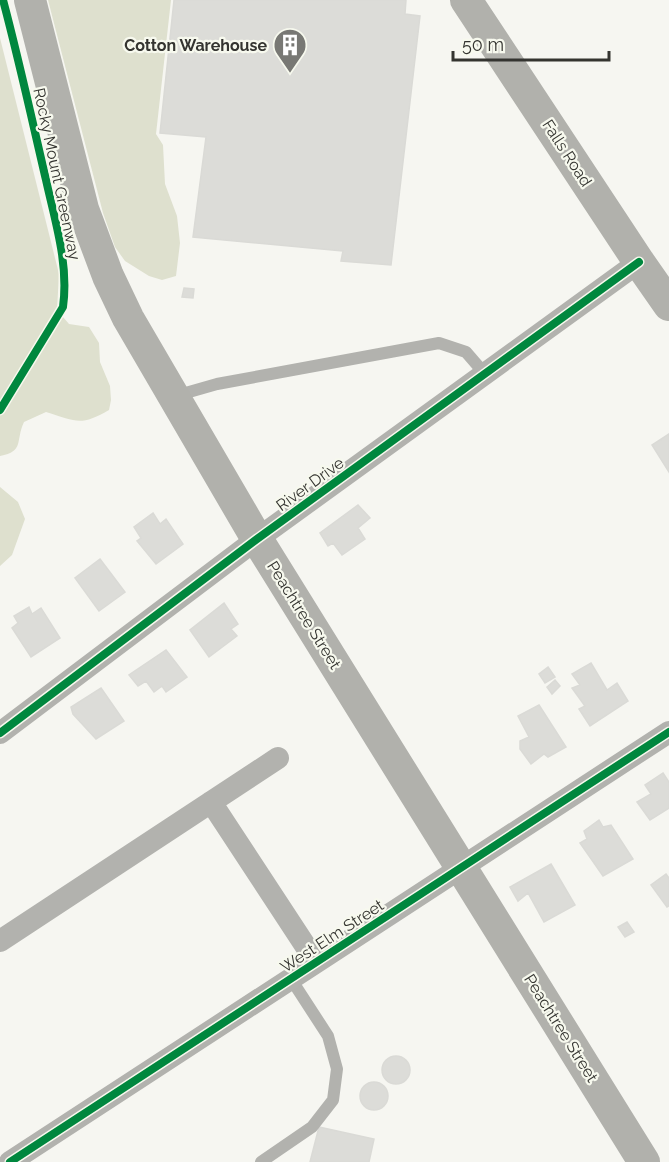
<svg xmlns="http://www.w3.org/2000/svg" width="669" height="1162" font-family="Raleway,sans-serif">
  <style>
    .green { fill: #dee0ce }
    .building { fill: #dcdcd8; stroke: #dadad6; stroke-width: 1.5 }
    .lines { fill: none; stroke-linecap: round; stroke-linejoin: round }
    .lane { stroke: #b2b2ae; stroke-width: 12 }
    .street { stroke: #b2b2ae; stroke-width: 22 }
    .secondary { stroke: #b1b1ac; stroke-width: 32 }
    .cycleway-casing { stroke: #f7f9ee; stroke-width: 11 }
    .cycleway { stroke: #00873e; stroke-width: 8 }
    .labels { text-anchor: middle; dominant-baseline: central; stroke-width: 4.5; stroke-linejoin: round; paint-order: stroke }
    .poi-label { font-size: 16px; font-weight: bold; fill: #343430; stroke: #f7f9ee; text-anchor: end }
    .street-label { font-size: 16px; fill: #343430; stroke: #f7f9ee }
  </style>
  <rect width="100%" height="100%" fill="#f6f6f1"/>
  <path class="green" d="M 48,0 L 171,0 L 156,134 L 163,145 L 165,184 L 177,216 L 180,243 L 176,276 L 162,280 L 149,276 L 125,261 L 115,247 L 103,213 Z
    M 0,38 L 59,274 L 57,310 L 69,324 L 89,327 L 99,343 L 100,362 L 110,386 L 111,400 L 109,410 C 80,427 76,421 46,412 L 24,422 C 15,441 25,451 0,456 Z
    M 0,487 L 18,502 L 25,519 L 12,555 L 0,566 Z"/>
  <path class="building" d="M 174,0 L 406,0 L 405,14 L 420,16 L 391,265 L 341,261 L 343,251 L 193,237 L 206,137 L 160,133 Z
    M 184,288 L 194,289 L 193,298 L 182,297 Z
    M 669,434 L 669,472 L 652,445 Z
    M 358,505 L 370,518 L 358,528 L 365,539 L 342,555 L 333,543 L 328,546 L 320,533 Z
    M 153,513 L 160,524 L 166,519 L 183,544 L 156,564 L 137,541 L 141,538 L 134,527 Z
    M 100,559 L 125,592 L 99,611 L 75,578 Z
    M 224,603 L 238,624 L 231,629 L 237,636 L 209,657 L 190,630 Z
    M 29,607 L 32,614 L 41,608 L 60,638 L 31,657 L 12,628 L 18,623 L 14,616 Z
    M 166,650 L 187,677 L 166,692 L 162,686 L 154,692 L 146,681 L 138,686 L 129,675 Z
    M 591,663 L 607,690 L 617,683 L 628,701 L 590,726 L 579,709 L 585,706 L 572,688 L 580,685 L 572,674 Z
    M 548,667 L 555,677 L 545,683 L 539,674 Z
    M 555,680 L 560,686 L 552,694 L 547,687 Z
    M 101,688 L 124,721 L 96,739 L 73,714 L 71,707 Z
    M 539,705 L 566,747 L 548,757 L 544,754 L 531,764 L 520,749 L 520,741 L 529,737 L 518,716 Z
    M 663,773 L 669,782 L 669,808 L 650,820 L 637,802 L 651,794 L 645,785 Z
    M 599,820 L 603,827 L 611,825 L 633,859 L 603,876 L 580,843 L 587,839 L 584,831 Z
    M 551,864 L 575,905 L 544,922 L 528,893 L 518,901 L 510,887 Z
    M 666,874 L 669,878 L 669,906 L 667,907 L 651,885 Z
    M 627,922 L 634,932 L 625,937 L 618,927 Z
    M382 1070a14 14 0 1 1 28 0a14 14 0 1 1-28 0Z
    M360 1096a14 14 0 1 1 28 0a14 14 0 1 1-28 0Z
    M 319,1127 L 374,1139 L 369,1162 L 310,1162 Z"/>
  <g class="lines">
    <path class="lane" d="M 175,396 L 217,384 L 439,343 L 466,352 L 485,374
      M 261,1162 L 312,1127 L 333,1100 L 337,1069 L 328,1036 L 291,979"/>
    <path class="street" d="M 0,733 L 257,539 L 639,262
      M 211,802 L 316,962
      M 0,941 L 278,758
      M 10,1162 L 669,732"/>
    <path class="secondary" d="M 30,0 L 83,209 L 108,276 L 128,318 L 257,539 L 644,1162
      M 466,0 L 639,262 L 669,305"/>
    <g class="cycleway-casing">
      <path id="cycleway" d="M 0,410 L 63,307 C 69,264 55,221 46,180 C 32,120 19,60 3,0
        M 0,733 L 257,539 L 639,262
        M 10,1162 L 669,732"/>
    </g>
    <use href="#cycleway" class="cycleway"/>
  </g>
  <defs>
    <g id="building-pin" transform="scale(1.725)"><path d="M0 17L-7.5 6A9.5 9.5 0 1 1 7.5 6Z" fill="#787874" stroke="#f7f9ee"/><path d="M-4-6H4V6H1V3H-1V6H-4ZM-2.5-4.3h1.7v1.8h-1.7ZM.8-4.3h1.7v1.8H.8ZM-2.5-1h1.7V.8h-1.7ZM.8-1h1.7V.8H.8Z" fill="#fff"/></g>
  </defs>
  <g fill-rule="evenodd">
    <use href="#building-pin" x="290" y="45"/>
  </g>
  <g class="labels">
    <g class="poi-label">
      <text x="267" y="45">Cotton Warehouse</text>
    </g>
    <g class="street-label">
      <text transform="translate(567 153) rotate(57)">Falls Road</text>
      <text transform="translate(57 174) rotate(78)">Rocky Mount Greenway</text>
      <text transform="translate(310 484) rotate(-36)">River Drive</text>
      <text transform="translate(304 615) rotate(58)">Peachtree Street</text>
      <text transform="translate(332 936) rotate(-33)">West Elm Street</text>
      <text transform="translate(561 1028) rotate(58)">Peachtree Street</text>
    </g>
  </g>
  <path d="M453 51v9h156v-9" fill="none" stroke="#343430" stroke-width="3"/>
  <text x="462" y="51" font-size="18" fill="#343430" stroke="#f7f9ee" stroke-width="4.5" paint-order="stroke">50 m</text>
</svg>
